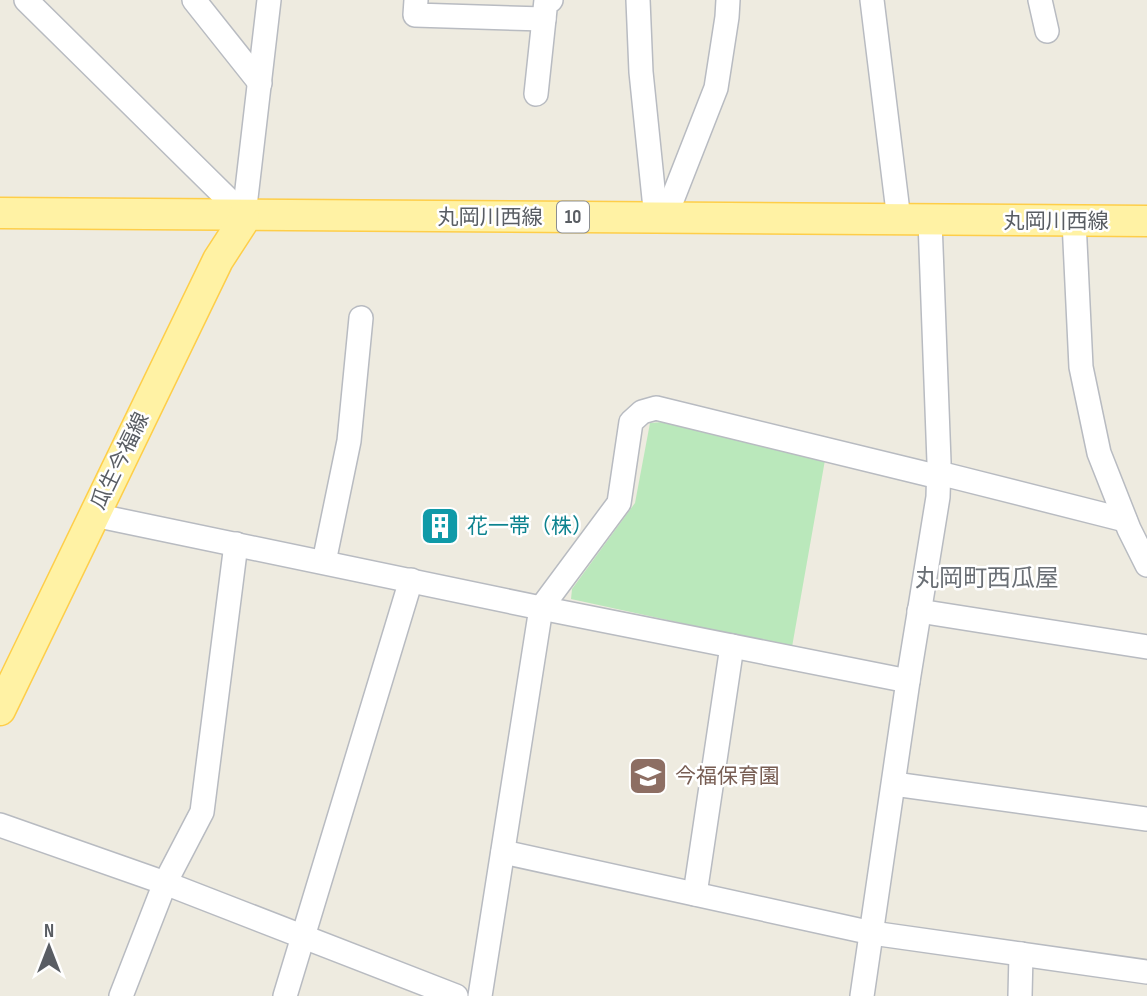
<svg xmlns="http://www.w3.org/2000/svg" width="1147" height="996" viewBox="0 0 1147 996" font-family="'Sofia Sans Condensed','Noto Sans JP',sans-serif">
<style>
.green{fill:#bae8bb}
.lines{fill:none;stroke-linecap:round;stroke-linejoin:round}
.minor-casing{stroke:#b8bbc1;stroke-width:26}
.major-casing{stroke:#fece49;stroke-width:33}
.minor{stroke:#fff;stroke-width:23}
.major{stroke:#fff2a4;stroke-width:30}
.labels{text-anchor:middle;dominant-baseline:central;stroke-width:5;stroke-linejoin:round;paint-order:stroke}
.shield{fill:#fff;stroke:#8b8e92;stroke-width:2}
.shield-label{font-size:19px;font-weight:bold;fill:#595d63}
.street-label{font-size:21px;fill:#595d63;stroke:#fff}
.culture-label{font-size:21px;fill:#0d838f;stroke:#fff;text-anchor:start}
.education-label{font-size:21px;fill:#785e54;stroke:#fff;text-anchor:start}
.quarter-label{font-size:24px;fill:#6a6f75;stroke:#fff}
</style>
<rect width="100%" height="100%" fill="#eeebe0"/>
<!-- green -->
<path class="green" d="M 663,422 L 825,460 L 792,647 L 571,599 L 572,589 L 635,503 L 650,423 Z"/>
<g class="lines">
<!-- minor casing -->
<g class="minor-casing">
<g id="minor">
<path d="M 26,0 L 244,215"/>
<path d="M 194,0 L 260,83"/>
<path d="M 416,0 L 415,15 L 544,19"/>
<path d="M 638,0 L 641,72 L 656,218"/>
<path d="M 872,0 L 899,220"/>
<path d="M 1040,0 L 1047,31"/>
<path d="M 536,94 L 546,0 L 551,0"/>
<path d="M 244,215 L 269,0"/>
<path d="M 665,218 L 716,88 L 727,17 L 728,0"/>
<path d="M 1074,221 L 1081,367 L 1099,453 L 1129,529 L 1147,565"/>
<path d="M 939,473 L 1125,520"/>
<path d="M 94,515 L 541,608 L 908,681"/>
<path d="M 324,562 L 349,441 L 361,318"/>
<path d="M 919,611 L 1147,647"/>
<path d="M 894,784 L 1147,819"/>
<path d="M 0,825 L 165,883 L 456,996"/>
<path d="M 503,852 L 872,933 L 1147,972"/>
<path d="M 695,894 L 732,646"/>
<path d="M 121,996 L 165,883 L 202,812 L 236,544"/>
<path d="M 285,996 L 411,580"/>
<path d="M 480,996 L 541,608 L 619,503 L 631,422 L 642,412 L 656,408 L 939,477"/>
<path d="M 862,996 L 908,681 L 938,497 L 939,462 L 930,221"/>
<path d="M 1020,996 L 1021,954"/>
</g>
</g>
<!-- major casing -->
<g class="major-casing">
<g id="major">
<path d="M 0,213 L 1147,221"/>
<path d="M 0,710 L 218,260 L 242,223 L 244,215"/>
</g>
</g>
<!-- minor -->
<use href="#minor" class="minor"/>
<!-- major -->
<use href="#major" class="major"/>
</g>
<!-- icons -->
<defs>
<g id="building-square" transform="scale(2.0125)"><rect x="-9" y="-9" width="18" height="18" rx="4" fill="#0f9aa8" stroke="#fff"/><path d="M-4-6H4V6H1V3H-1V6H-4ZM-2.5-4.3h1.7v1.8h-1.7ZM.8-4.3h1.7v1.8H.8ZM-2.5-1h1.7V.8h-1.7ZM.8-1h1.7V.8H.8Z" fill="#fff"/></g>
<g id="school-square" transform="scale(2.0125)"><rect x="-9" y="-9" width="18" height="18" rx="4" fill="#8d6e63" stroke="#fff"/><path d="M0-5L7-2L0 1L-7-2ZM-4 1L0 2.5L4 1V4Q0 6-4 4Z" fill="#fff"/></g>
</defs>
<g fill-rule="evenodd">
<use href="#building-square" x="440" y="526"/>
<use href="#school-square" x="648" y="776"/>
</g>
<g class="labels">
<!-- shield labels -->
<rect class="shield" x="557" y="201.5" width="32" height="31" rx="5"/>
<g class="shield-label">
<text x="573" y="217">10</text>
</g>
<!-- street labels -->
<g class="street-label">
<text x="490" y="217">丸岡川西線</text>
<text x="1056" y="221">丸岡川西線</text>
<text transform="translate(120 461) rotate(-64)">瓜生今福線</text>
</g>
<!-- culture labels -->
<g class="culture-label">
<text x="467" y="526">花一帯（株）</text>
</g>
<!-- education labels -->
<g class="education-label">
<text x="675" y="776">今福保育園</text>
</g>
<!-- quarter labels -->
<g class="quarter-label">
<text x="987" y="578">丸岡町西瓜屋</text>
</g>
</g>
<!-- north arrow -->
<g transform="translate(49 947)" stroke="#ffffff" stroke-width="5" paint-order="stroke">
<path d="M0-5L12 26L0 18L-12 26Z" fill="#595d63"/>
<text y="-10" font-size="19" font-weight="bold" text-anchor="middle" fill="#595d63">N</text>
</g>
</svg>
